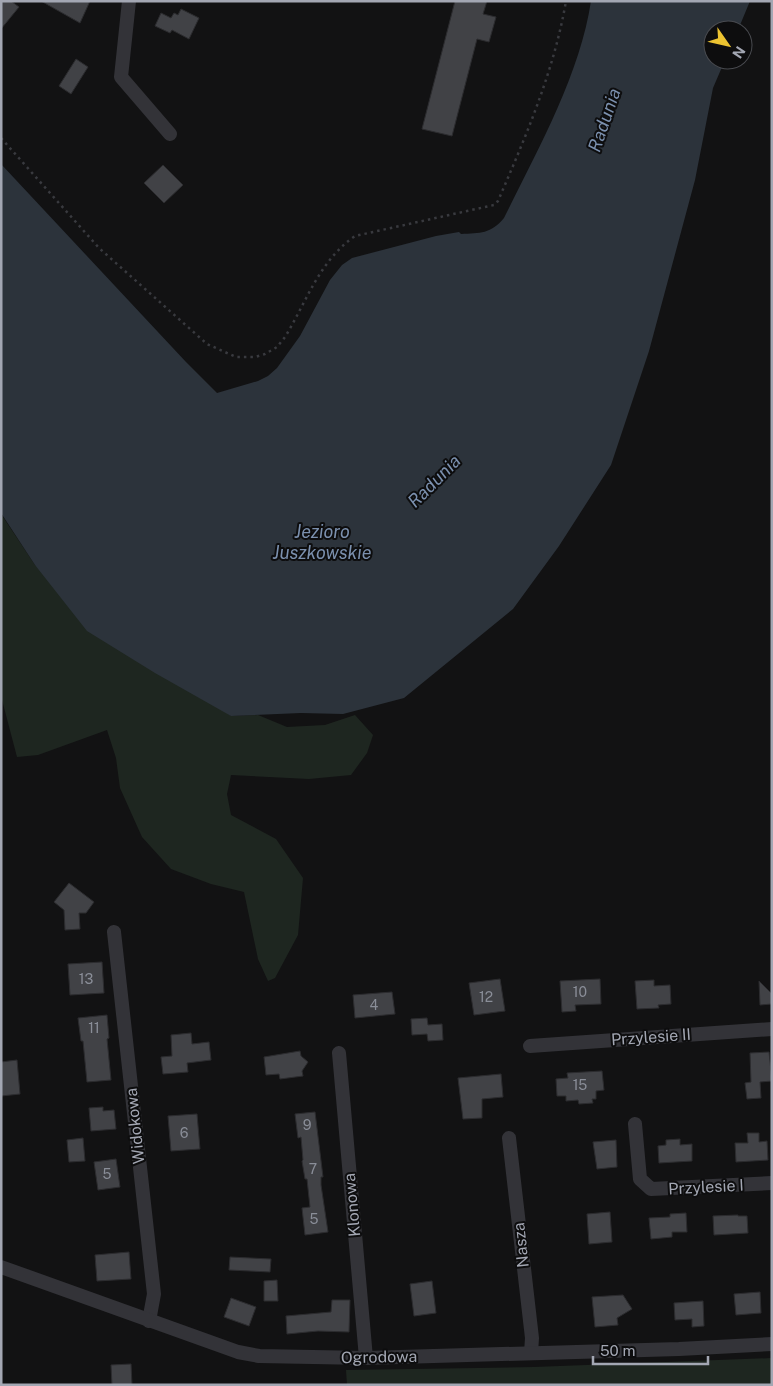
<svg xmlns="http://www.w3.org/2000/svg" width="773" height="1386" viewBox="0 0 773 1386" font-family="'Public Sans',sans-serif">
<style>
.green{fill:#1e2620}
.water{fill:#2c333b}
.building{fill:#414246;stroke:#2c2c2f}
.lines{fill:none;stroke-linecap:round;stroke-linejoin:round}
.path{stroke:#393a3f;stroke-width:2.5;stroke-dasharray:2.5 4;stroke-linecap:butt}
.street{stroke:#333338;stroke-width:14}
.labels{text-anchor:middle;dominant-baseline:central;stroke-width:4;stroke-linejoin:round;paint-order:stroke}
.number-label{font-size:14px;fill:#8a8e98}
.street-label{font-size:16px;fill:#a3a7b3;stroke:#0d0d0e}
.water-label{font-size:18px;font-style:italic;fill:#7b90ae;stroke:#0d0d0e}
</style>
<rect width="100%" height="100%" fill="#121213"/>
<!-- green -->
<g class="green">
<path d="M 1,514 L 35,565 L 231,716 L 258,715 L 287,727 L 325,725 L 355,715 L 373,735 L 367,753 L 351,775 L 309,779 L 231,775 L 227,794 L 231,815 L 276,839 L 303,878 L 298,935 L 275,978 L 268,981 L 258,959 L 244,892 L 211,884 L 171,869 L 142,837 L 120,788 L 116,758 L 107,730 L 38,755 L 17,757 L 1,696 Z"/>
<path d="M 772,1358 L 772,1385 L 347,1385 L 346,1370 L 534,1367 Z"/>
</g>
<!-- water -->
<path class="water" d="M 591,1 L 750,1 L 738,30 L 713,30 L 713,60 L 725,60 L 713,88 L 695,180 L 649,351 L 611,465 L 559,546 L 513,609 L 404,698 L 343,714 L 301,713 L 231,716 L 155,673 L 87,631 L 35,565 L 1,513 L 1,164 L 186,362 L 217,393 L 258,381 L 268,376 L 277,368 L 300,336 L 330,280 L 342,265 L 352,258 L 436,236 L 459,232 L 461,234 C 480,233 491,234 504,218 C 537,151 580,75 591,1 Z"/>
<!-- building -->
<g class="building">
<path d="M 1,1 L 11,1 L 19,7 L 1,29 Z"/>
<path d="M 41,1 L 90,1 L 80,23 Z"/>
<path d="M 455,1 L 487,1 L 483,14 L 496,17 L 489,42 L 477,39 L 452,136 L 422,129 Z"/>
<path d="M 181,9 L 199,18 L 189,39 L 172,30 L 170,33 L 155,26 L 161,13 L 171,18 L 174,13 L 178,15 Z"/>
<path d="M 76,59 L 88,67 L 71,94 L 59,86 Z"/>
<path d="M 163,165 L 183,185 L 164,203 L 144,183 Z"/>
<path d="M 69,883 L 94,902 L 86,913 L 79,913 L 80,929 L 65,930 L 64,910 L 54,902 Z"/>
<path d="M 102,962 L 104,993 L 70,995 L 68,964 Z"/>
<path d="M 500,979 L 505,1011 L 474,1015 L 469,983 Z"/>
<path d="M 600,979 L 601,1004 L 575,1005 L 576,1011 L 562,1012 L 560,981 Z"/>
<path d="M 654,980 L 654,986 L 670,985 L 671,1004 L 658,1005 L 659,1008 L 637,1009 L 635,981 Z"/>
<path d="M 759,981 L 772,994 L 772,1004 L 760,1005 Z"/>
<path d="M 392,992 L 395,1014 L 355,1018 L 353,995 Z"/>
<path d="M 107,1015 L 109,1038 L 107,1039 L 111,1080 L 87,1082 L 83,1041 L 81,1041 L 78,1018 Z"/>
<path d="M 427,1018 L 428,1025 L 442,1024 L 443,1040 L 428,1041 L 427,1034 L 412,1035 L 411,1019 Z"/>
<path d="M 191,1033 L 192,1044 L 209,1042 L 211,1060 L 187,1063 L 188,1072 L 163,1074 L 161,1057 L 172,1056 L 171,1035 Z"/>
<path d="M 300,1051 L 301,1056 L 308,1062 L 302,1071 L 303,1076 L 280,1079 L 279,1074 L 266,1075 L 264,1057 Z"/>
<path d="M 769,1052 L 772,1081 L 760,1082 L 761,1098 L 747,1099 L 745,1083 L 751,1082 L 750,1053 Z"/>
<path d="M 17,1060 L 20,1094 L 1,1096 L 1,1062 Z"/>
<path d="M 602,1071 L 604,1090 L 596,1091 L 596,1099 L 592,1099 L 593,1103 L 579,1104 L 578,1100 L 566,1101 L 566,1096 L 557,1096 L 556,1079 L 568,1078 L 567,1073 Z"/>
<path d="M 501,1074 L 503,1097 L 482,1099 L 482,1118 L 463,1119 L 458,1078 Z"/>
<path d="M 103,1107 L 103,1111 L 114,1110 L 116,1129 L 91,1131 L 89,1108 Z"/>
<path d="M 315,1112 L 323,1177 L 321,1177 L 321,1185 L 328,1232 L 305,1235 L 302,1208 L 310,1207 L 307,1179 L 305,1179 L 302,1161 L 303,1160 L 301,1137 L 298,1138 L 295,1114 Z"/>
<path d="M 197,1114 L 200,1149 L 171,1151 L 168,1116 Z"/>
<path d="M 747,1133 L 759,1133 L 759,1142 L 767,1141 L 768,1160 L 736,1162 L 735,1143 L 748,1143 Z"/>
<path d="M 83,1138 L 85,1161 L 69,1162 L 67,1140 Z"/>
<path d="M 680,1139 L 680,1145 L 692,1144 L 692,1161 L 659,1163 L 658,1146 L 666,1145 L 666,1140 Z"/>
<path d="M 616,1140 L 617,1167 L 597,1169 L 593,1142 Z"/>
<path d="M 116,1159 L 120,1187 L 98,1190 L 94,1162 Z"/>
<path d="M 610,1212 L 612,1242 L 589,1244 L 587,1214 Z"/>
<path d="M 686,1213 L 687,1232 L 672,1232 L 672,1237 L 651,1239 L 649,1218 L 670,1217 L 670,1214 Z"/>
<path d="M 738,1215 L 738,1216 L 747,1216 L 748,1233 L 714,1235 L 713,1216 Z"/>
<path d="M 129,1252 L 131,1279 L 97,1281 L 95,1255 Z"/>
<path d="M 230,1257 L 271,1259 L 270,1272 L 229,1270 Z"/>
<path d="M 277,1280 L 278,1301 L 264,1301 L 264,1281 Z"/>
<path d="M 432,1281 L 436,1313 L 414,1316 L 410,1284 Z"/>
<path d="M 760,1292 L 761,1313 L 736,1315 L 734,1294 Z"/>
<path d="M 623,1295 L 632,1309 L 617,1318 L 618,1325 L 595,1327 L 592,1297 Z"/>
<path d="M 231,1298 L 256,1307 L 249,1326 L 224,1317 Z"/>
<path d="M 332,1300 L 350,1300 L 349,1332 L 318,1331 L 287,1334 L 286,1316 L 331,1312 Z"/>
<path d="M 703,1301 L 704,1326 L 692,1327 L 692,1319 L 675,1320 L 674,1303 Z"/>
<path d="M 131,1364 L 132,1385 L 112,1385 L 111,1365 Z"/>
</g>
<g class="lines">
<!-- path -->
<path class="path" d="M 1,138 L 99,248 L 207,344 L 236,357 L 255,357 L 265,354 L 277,347 L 285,337 C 307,301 319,261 355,236 L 494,205 L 498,201 C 526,136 554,71 566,1"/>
<!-- street -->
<g class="street">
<path d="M 129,1 L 121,77 L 170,134"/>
<path d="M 114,932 L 154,1294 L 149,1321"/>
<path d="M 530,1046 L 772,1029"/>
<path d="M 339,1053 L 366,1358"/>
<path d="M 635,1124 L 640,1179 L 651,1189 L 772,1183"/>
<path d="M 509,1138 L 532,1338 L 531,1353"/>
<path d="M 1,1267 L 238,1352 L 259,1356 L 366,1358 L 679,1349 L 772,1344"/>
</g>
</g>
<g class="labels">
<!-- number labels -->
<g class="number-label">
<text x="86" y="979">13</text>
<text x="580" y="992">10</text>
<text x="486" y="997">12</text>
<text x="374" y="1005">4</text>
<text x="94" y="1028">11</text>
<text x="580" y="1085">15</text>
<text x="307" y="1125">9</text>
<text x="184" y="1133">6</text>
<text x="313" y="1169">7</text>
<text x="107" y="1174">5</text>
<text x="314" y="1219">5</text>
</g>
<!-- street labels -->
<g class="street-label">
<text transform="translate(651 1037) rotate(-4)">Przylesie II</text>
<text transform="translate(135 1126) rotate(-96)">Widokowa</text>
<text transform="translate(706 1187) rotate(-3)">Przylesie I</text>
<text transform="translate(352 1205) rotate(-95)">Klonowa</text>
<text transform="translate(521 1245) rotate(-96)">Nasza</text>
<text transform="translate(379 1357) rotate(-1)">Ogrodowa</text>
</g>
<!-- water labels -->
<g class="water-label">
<text transform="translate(604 120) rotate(-71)">Radunia</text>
<text transform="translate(434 481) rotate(-45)">Radunia</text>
<text x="322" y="531">Jezioro<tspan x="322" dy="21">Juszkowskie</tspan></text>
</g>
</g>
<!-- border -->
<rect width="773" height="1386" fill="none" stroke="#a3a7b3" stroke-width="5"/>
<!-- north arrow -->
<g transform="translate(728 45) rotate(124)"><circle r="24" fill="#0d0d0e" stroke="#494b50"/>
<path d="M0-4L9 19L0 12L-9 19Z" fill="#ecc331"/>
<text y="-8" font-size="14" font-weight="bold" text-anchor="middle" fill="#a3a7b3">N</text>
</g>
<!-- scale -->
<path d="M593 1356v8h115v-8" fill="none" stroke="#a3a7b3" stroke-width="2.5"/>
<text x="600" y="1356" font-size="15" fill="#a3a7b3" stroke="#0d0d0e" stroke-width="4" paint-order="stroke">50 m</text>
</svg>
